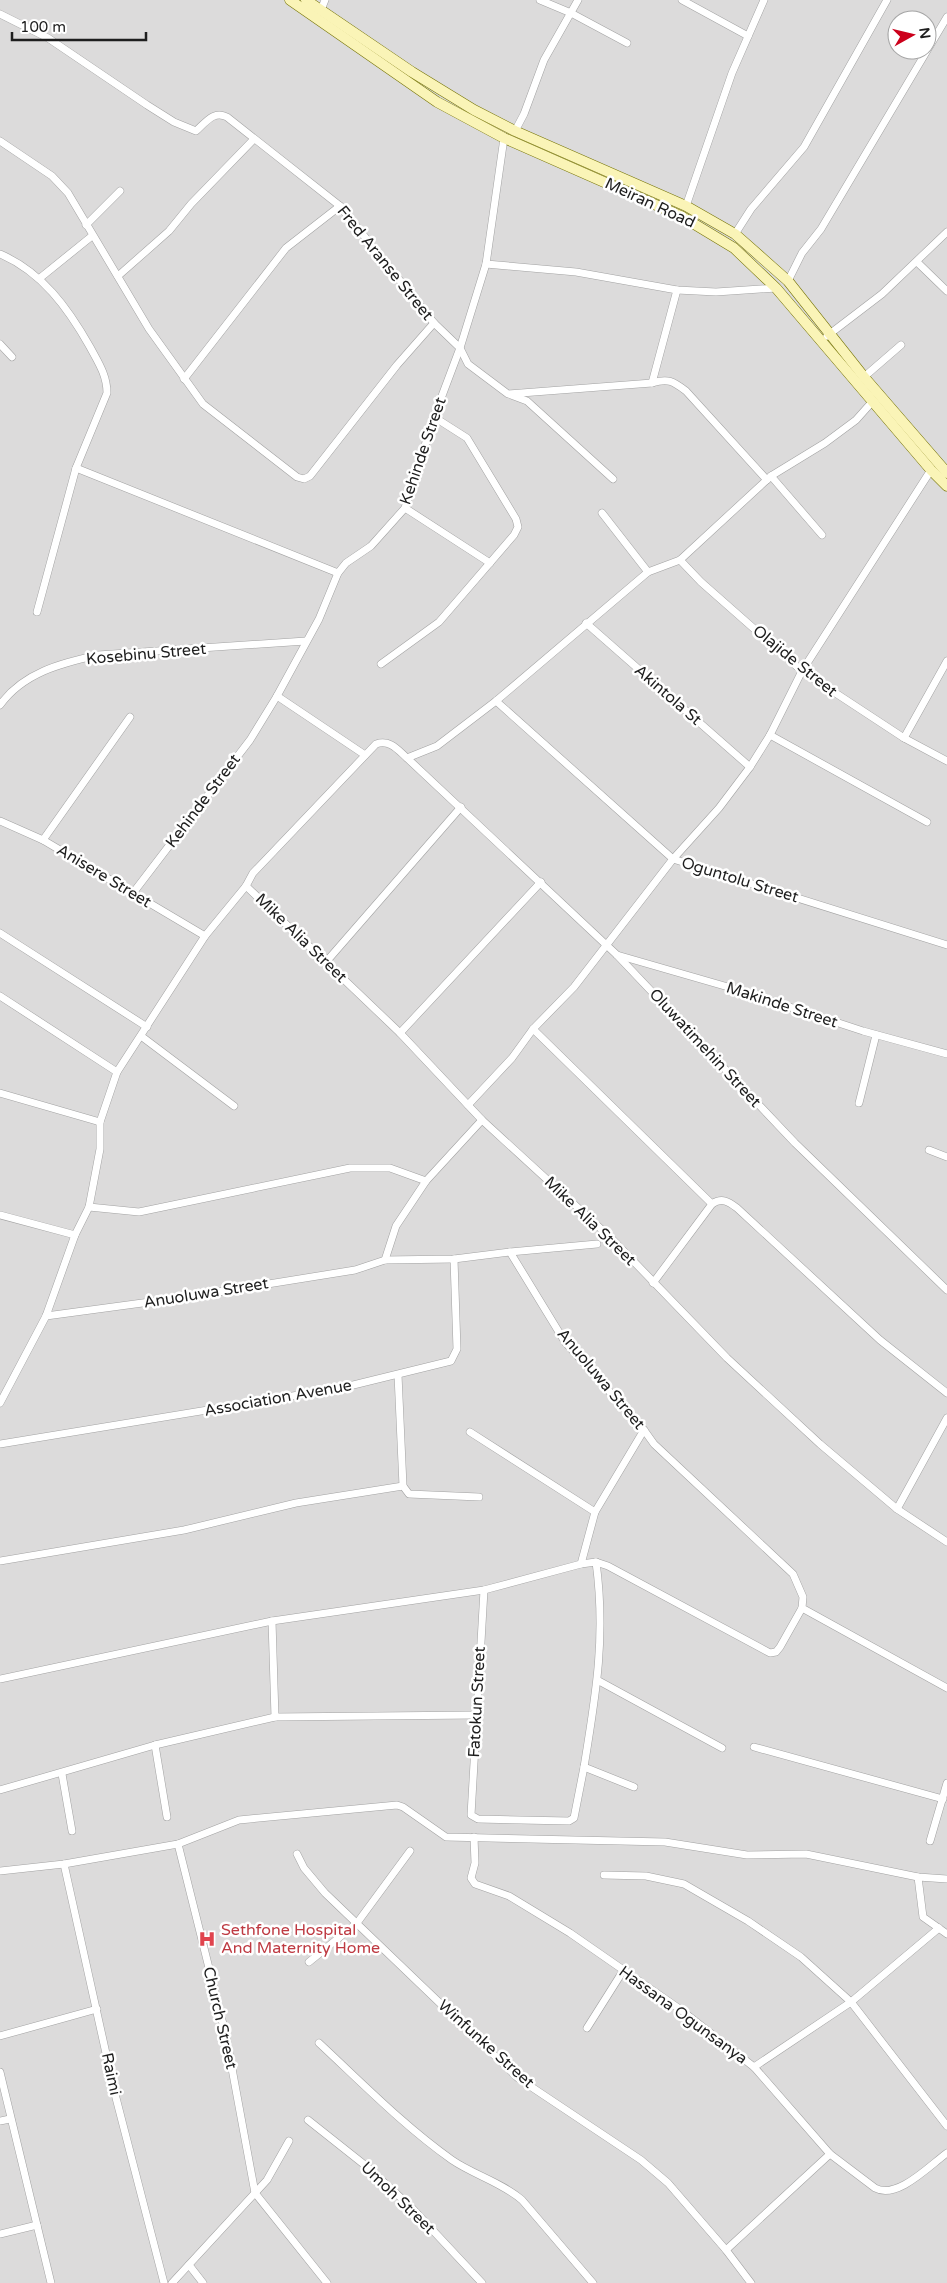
<svg xmlns="http://www.w3.org/2000/svg" width="947" height="2283" viewBox="0 0 947 2283" font-family="'Varela Round',sans-serif">
<style>
.residential{fill:#dcdbdb;fill-rule:evenodd}
.lines{fill:none;stroke-linecap:round;stroke-linejoin:round}
.minor-casing{stroke:#a2a2a2;stroke-width:8}
.secondary-casing{stroke:#757304;stroke-width:11}
.minor{stroke:#fff;stroke-width:7}
.secondary{stroke:#faf4b7;stroke-width:10}
.labels{text-anchor:middle;dominant-baseline:central;stroke-width:5;stroke-linejoin:round;paint-order:stroke}
.street-label{font-size:16px;fill:#1e1e1e;stroke:#fff}
.health-label{font-size:16px;fill:#be3a42;stroke:#fff;text-anchor:start}
</style>
<rect width="100%" height="100%" fill="#efeae4"/>
<!-- residential -->
<path class="residential" d="M 0,0 L 947,0 L 947,2283 L 0,2283 ZM 897,20 L 927,20 L 927,50 L 897,50 Z"/>
<g class="lines">
<!-- minor casing -->
<g class="minor-casing">
<g id="minor">
<path d="M 540,0 L 571,13 L 627,43"/>
<path d="M 682,0 L 748,36"/>
<path d="M 321,10 L 325,0"/>
<path d="M 0,14 L 48,38 L 147,105 L 174,122 L 196,131 C 206,122 214,110 227,117 L 340,206 L 434,323 L 460,348 L 468,364 L 508,394 L 652,383 C 668,378 673,381 686,391 L 767,480"/>
<path d="M 515,131 L 524,114 L 544,60 L 578,0"/>
<path d="M 0,141 L 52,176 L 68,193 L 149,329 L 203,404 L 297,477 L 304,479 L 310,476 L 397,365 L 434,323"/>
<path d="M 686,206 L 732,73 L 764,0"/>
<path d="M 86,225 L 120,191"/>
<path d="M 735,234 L 751,209 L 804,147 L 887,0"/>
<path d="M 0,254 C 42,272 68,308 90,347 C 98,362 107,375 107,393 L 76,468 L 37,612"/>
<path d="M 917,262 L 947,291"/>
<path d="M 486,264 L 576,272 L 677,290 L 716,292 L 776,288"/>
<path d="M 118,276 L 169,231 L 191,204 L 254,139"/>
<path d="M 40,278 L 92,236"/>
<path d="M 788,281 L 802,253 L 821,229 L 947,17"/>
<path d="M 827,336 L 882,294 L 947,232"/>
<path d="M 0,344 L 12,357"/>
<path d="M 864,377 L 901,345"/>
<path d="M 184,379 L 286,248 L 340,206"/>
<path d="M 652,383 L 677,290"/>
<path d="M 511,395 L 527,401 L 613,479"/>
<path d="M 76,468 L 338,573"/>
<path d="M 771,476 L 822,535"/>
<path d="M 405,508 L 490,563"/>
<path d="M 602,513 L 648,572"/>
<path d="M 680,560 L 701,582 L 802,671 L 904,738 L 947,761"/>
<path d="M 586,623 L 750,767"/>
<path d="M 381,664 L 439,622 L 514,535 L 518,527 L 516,519 L 467,438 L 434,417"/>
<path d="M 277,696 L 365,755"/>
<path d="M 496,701 L 673,859 L 947,945"/>
<path d="M 0,705 C 23,673 61,663 98,655 L 306,641"/>
<path d="M 770,735 L 927,822"/>
<path d="M 904,738 L 947,661"/>
<path d="M 407,758 L 617,955 L 795,1143 L 947,1290"/>
<path d="M 0,821 L 43,840 L 205,936"/>
<path d="M 43,840 L 130,717"/>
<path d="M 246,886 L 400,1033 L 482,1120 L 612,1239 L 727,1358 L 820,1444 L 897,1509 L 947,1542"/>
<path d="M 133,893 L 250,740 L 277,696 L 319,619 L 338,573 L 346,563 L 371,546 L 405,508 L 434,417 L 460,348 L 486,264 L 504,138"/>
<path d="M 0,933 L 147,1027"/>
<path d="M 617,955 L 735,989 L 863,1031 L 947,1054"/>
<path d="M 326,962 L 461,807"/>
<path d="M 0,996 L 117,1072"/>
<path d="M 533,1029 L 712,1204 C 722,1197 729,1202 737,1208 L 880,1340 L 947,1393"/>
<path d="M 400,1033 L 541,882"/>
<path d="M 141,1036 L 234,1106"/>
<path d="M 0,1093 L 100,1122"/>
<path d="M 859,1103 L 876,1035"/>
<path d="M 468,1105 L 512,1058 L 533,1029 L 574,987 L 673,859 L 719,808 L 750,767 L 770,735 L 802,671 L 931,470"/>
<path d="M 929,1150 L 947,1157"/>
<path d="M 89,1207 L 139,1212 L 350,1168 L 390,1168 L 426,1181 L 482,1120"/>
<path d="M 0,1215 L 75,1235"/>
<path d="M 510,1252 L 597,1244"/>
<path d="M 385,1260 L 396,1226 L 426,1181"/>
<path d="M 653,1283 L 712,1204"/>
<path d="M 46,1316 L 187,1297 L 355,1270 L 385,1260 L 454,1259 L 510,1252 L 565,1342 L 644,1430 L 654,1444 L 793,1574 L 803,1597 L 802,1608 L 947,1688"/>
<path d="M 398,1375 L 403,1486 L 409,1494 L 479,1497"/>
<path d="M 0,1403 L 46,1316 L 75,1235 L 89,1207 L 100,1149 L 100,1122 L 117,1072 L 205,936 L 246,886 L 253,873 L 376,744 C 390,739 398,750 407,758 L 437,746 L 496,701 L 648,572 L 680,560 L 771,476 L 825,443 L 856,420 L 872,402"/>
<path d="M 470,1432 L 595,1512"/>
<path d="M 0,1444 L 341,1388 L 451,1361 L 457,1349 L 454,1259"/>
<path d="M 897,1509 L 947,1418"/>
<path d="M 0,1561 L 184,1530 L 296,1503 L 403,1486"/>
<path d="M 596,1562 C 606,1636 596,1694 584,1767 L 634,1787"/>
<path d="M 581,1564 L 595,1512 L 644,1430"/>
<path d="M 484,1590 L 471,1815 L 478,1819 L 569,1821 L 574,1818 L 584,1767"/>
<path d="M 272,1621 L 275,1717"/>
<path d="M 0,1679 L 272,1621 L 484,1590 L 581,1564 L 596,1562 L 608,1566 L 770,1653 L 776,1652 L 780,1647 L 802,1608"/>
<path d="M 599,1681 L 722,1748"/>
<path d="M 155,1745 L 167,1817"/>
<path d="M 754,1747 L 943,1799"/>
<path d="M 62,1774 L 72,1831"/>
<path d="M 0,1790 L 155,1745 L 275,1717 L 476,1715"/>
<path d="M 474,1837 L 475,1863 L 471,1878 L 475,1884 L 509,1896 L 570,1933 L 681,2010 L 754,2067 L 830,2154 L 875,2188 C 897,2200 929,2166 947,2153"/>
<path d="M 930,1841 L 947,1783"/>
<path d="M 178,1844 L 226,2036 L 255,2193 L 327,2283"/>
<path d="M 297,1854 L 304,1868 L 325,1893 L 518,2078 L 641,2160 L 668,2183 L 726,2250 L 751,2283"/>
<path d="M 64,1864 L 115,2094 L 164,2283"/>
<path d="M 0,1871 L 64,1864 L 178,1844 L 239,1820 L 397,1805 L 403,1807 L 446,1837 L 665,1842 L 747,1855 L 806,1854 L 918,1877 L 947,1879"/>
<path d="M 604,1875 L 646,1876 L 684,1884 L 748,1921 L 801,1957 L 851,2002 L 947,2126"/>
<path d="M 918,1877 L 923,1917 L 947,1934"/>
<path d="M 309,1962 L 357,1923 L 410,1851"/>
<path d="M 587,2028 L 623,1971"/>
<path d="M 0,2036 L 97,2009"/>
<path d="M 319,2043 C 362,2083 404,2126 452,2160 C 474,2175 501,2182 522,2200 L 593,2283"/>
<path d="M 754,2067 L 851,2002 L 939,1928"/>
<path d="M 0,2072 L 51,2283"/>
<path d="M 308,2120 L 366,2166 L 411,2207 L 482,2283"/>
<path d="M 0,2121 L 10,2119"/>
<path d="M 0,2234 L 37,2225"/>
<path d="M 726,2250 L 830,2154"/>
<path d="M 189,2265 L 203,2283"/>
<path d="M 172,2283 L 267,2180 L 289,2141"/>
</g>
</g>
<!-- secondary casing -->
<g class="secondary-casing">
<g id="secondary">
<path d="M 290,0 L 437,102 L 504,138 L 681,216 L 734,248 L 776,288 L 931,470 L 947,486"/>
<path d="M 306,0 L 412,72 L 474,110 L 515,131 L 686,206 L 735,234 L 788,281 L 864,377 L 947,473"/>
</g>
</g>
<!-- minor -->
<use href="#minor" class="minor"/>
<!-- secondary -->
<use href="#secondary" class="secondary"/>
</g>
<!-- icons -->
<defs>
<g id="hospital-bare" transform="scale(1.35)"><path d="M-5-5h3v3.5h4V-5h3V5h-3V1.5h-4V5h-3Z" fill="#e0444e" stroke="#fff" stroke-width="2.5" paint-order="stroke"/></g>
</defs>
<g fill-rule="evenodd">
<use href="#hospital-bare" x="207" y="1939"/>
</g>
<g class="labels">
<!-- street labels -->
<g class="street-label">
<text transform="translate(650 203) rotate(25)">Meiran Road</text>
<text transform="translate(385 263) rotate(51)">Fred Aranse Street</text>
<text transform="translate(423 451) rotate(-71)">Kehinde Street</text>
<text transform="translate(146 654) rotate(-5)">Kosebinu Street</text>
<text transform="translate(795 661) rotate(39)">Olajide Street</text>
<text transform="translate(668 695) rotate(41)">Akintola St</text>
<text transform="translate(203 801) rotate(-53)">Kehinde Street</text>
<text transform="translate(104 876) rotate(31)">Anisere Street</text>
<text transform="translate(740 880) rotate(17)">Oguntolu Street</text>
<text transform="translate(301 938) rotate(44)">Mike Alia Street</text>
<text transform="translate(782 1005) rotate(18)">Makinde Street</text>
<text transform="translate(705 1048) rotate(47)">Oluwatimehin Street</text>
<text transform="translate(590 1221) rotate(44)">Mike Alia Street</text>
<text transform="translate(206 1293) rotate(-9)">Anuoluwa Street</text>
<text transform="translate(601 1379) rotate(50)">Anuoluwa Street</text>
<text transform="translate(278 1398) rotate(-10)">Association Avenue</text>
<text transform="translate(477 1702) rotate(-87)">Fatokun Street</text>
<text transform="translate(683 2015) rotate(36)">Hassana Ogunsanya</text>
<text transform="translate(220 2018) rotate(77)">Church Street</text>
<text transform="translate(486 2044) rotate(42)">Winfunke Street</text>
<text transform="translate(111 2074) rotate(78)">Raimi</text>
<text transform="translate(398 2198) rotate(44)">Umoh Street</text>
</g>
<!-- health labels -->
<g class="health-label">
<text x="221" y="1930">Sethfone Hospital<tspan x="221" dy="18">And Maternity Home</tspan></text>
</g>
</g>
<!-- north arrow -->
<g transform="translate(912 35) rotate(82)"><circle r="24" fill="#ffffff" stroke="#a5a5a5"/>
<path d="M0-4L9 19L0 12L-9 19Z" fill="#cc001b"/>
<text y="-8" font-size="14" font-weight="bold" text-anchor="middle" fill="#1e1e1e">N</text>
</g>
<!-- scale -->
<path d="M12 32v8h134v-8" fill="none" stroke="#1e1e1e" stroke-width="2.5"/>
<text x="20" y="32" font-size="15" fill="#1e1e1e" stroke="#ffffff" stroke-width="4" paint-order="stroke">100 m</text>
</svg>
